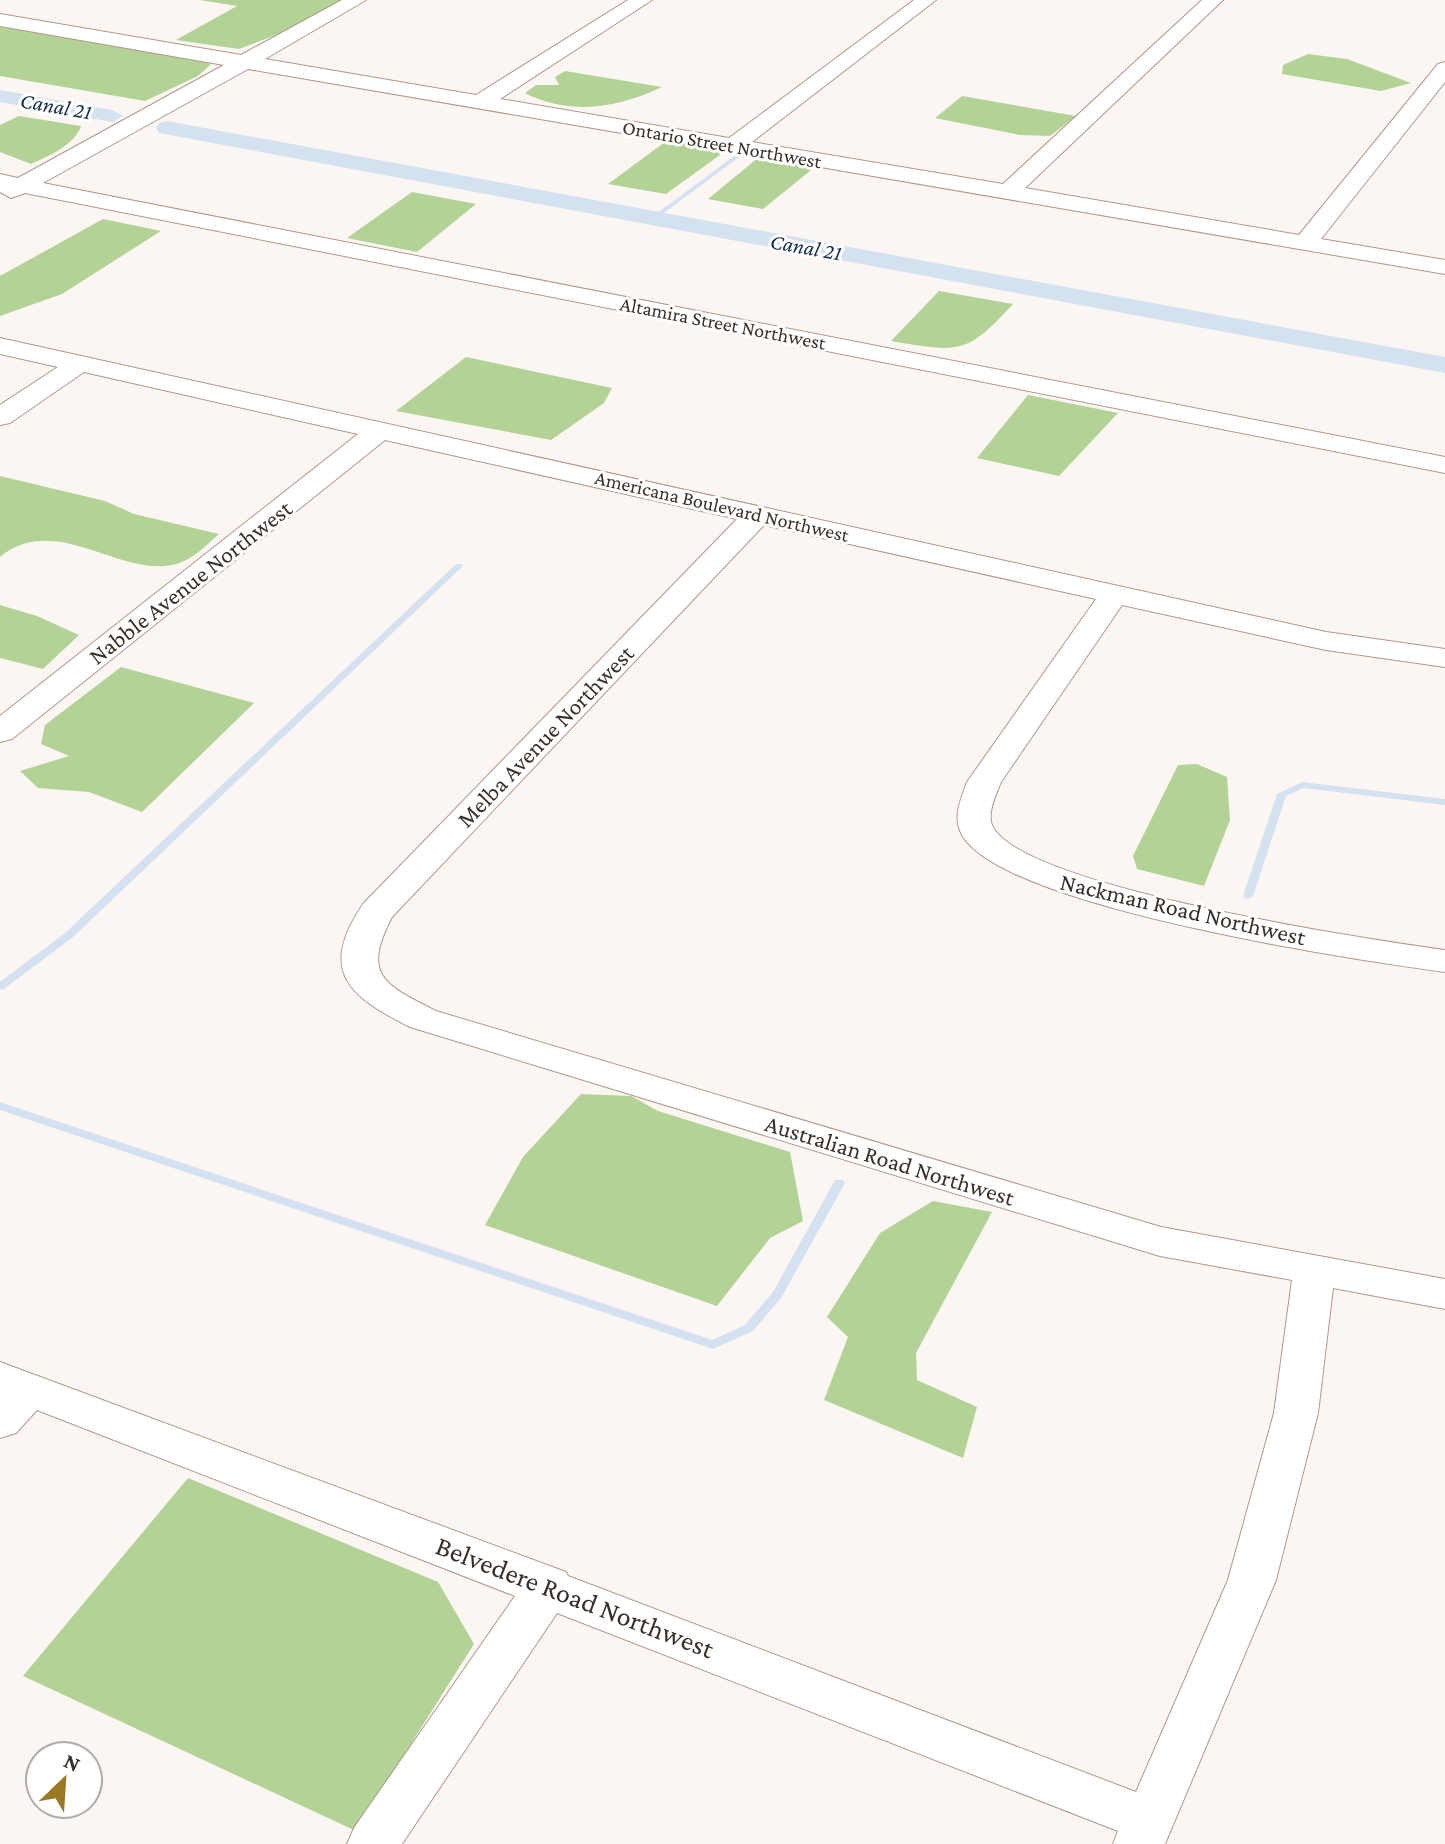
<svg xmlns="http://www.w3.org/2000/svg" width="1445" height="1844" viewBox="0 0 1445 1844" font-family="'Crimson Pro',serif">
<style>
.green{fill:#b2d296}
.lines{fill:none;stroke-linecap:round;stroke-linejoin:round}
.stream{fill:#d4e1f0;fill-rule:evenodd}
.canal{fill:#d4e1f0;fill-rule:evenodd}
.minor-casing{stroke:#b1988b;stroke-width:2}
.minor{fill:#fff;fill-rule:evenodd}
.labels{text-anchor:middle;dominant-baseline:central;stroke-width:6;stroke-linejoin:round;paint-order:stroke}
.far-street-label{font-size:20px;fill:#3a302a;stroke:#fff}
.far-water-label{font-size:22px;font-style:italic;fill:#122e4b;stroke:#fff}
.street-label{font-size:24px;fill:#3a302a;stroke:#fff}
.near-street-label{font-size:28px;fill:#3a302a;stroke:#fff}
</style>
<rect width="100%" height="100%" fill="#fcf6f3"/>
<!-- green -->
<g class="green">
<path d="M 200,0 L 344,0 L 284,32 L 239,49 L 176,40 L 237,6 Z"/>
<path d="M 0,25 L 192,58 L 211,64 L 198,76 L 145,101 L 0,76 Z"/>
<path d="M 1308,54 L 1347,59 L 1411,83 L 1381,91 L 1282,74 L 1283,65 Z"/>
<path d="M 565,71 L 662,87 C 618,108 570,116 525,93 L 536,85 L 559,85 L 555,77 Z"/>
<path d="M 962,96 L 1076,116 L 1050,136 L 1020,135 L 935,118 Z"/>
<path d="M 19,116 L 81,126 C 74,146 48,156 31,164 L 0,152 L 0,125 Z"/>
<path d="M 665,142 L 724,152 L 666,194 L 608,184 Z"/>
<path d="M 759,157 L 815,167 L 763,209 L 708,199 Z"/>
<path d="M 412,192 L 476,204 L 417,252 L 347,238 Z"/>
<path d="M 103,219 L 161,231 L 62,294 L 0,316 L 0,276 Z"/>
<path d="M 939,291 L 1013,304 C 966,356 958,352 891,341 Z"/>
<path d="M 466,357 L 612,388 L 604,403 L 551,440 L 396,411 Z"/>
<path d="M 1028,395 L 1118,413 L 1059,476 L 977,458 Z"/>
<path d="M 0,476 L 105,501 L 134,514 L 219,534 C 210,542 200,552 190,558 C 132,592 61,507 0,557 Z"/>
<path d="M 0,605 L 37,616 L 79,635 L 43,669 L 0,658 Z"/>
<path d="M 121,667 L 254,703 L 142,812 L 89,792 L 38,788 L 20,771 L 69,756 L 41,744 L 45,725 Z"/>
<path d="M 1197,764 L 1227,777 L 1230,820 L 1204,886 L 1137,869 L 1133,856 L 1178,765 Z"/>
<path d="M 581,1094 L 631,1096 L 658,1111 L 790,1152 L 803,1221 L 770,1238 L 717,1306 L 485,1225 L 523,1157 Z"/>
<path d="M 933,1201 L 992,1212 L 916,1353 L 917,1380 L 977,1407 L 963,1458 L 824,1400 L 848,1337 L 827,1317 L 880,1233 Z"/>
<path d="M 188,1478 L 438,1582 L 474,1644 L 356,1831 L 23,1676 Z"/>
</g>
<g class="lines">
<!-- stream -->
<g class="stream">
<path d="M 738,153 L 743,154 L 656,219 L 652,219 L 652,217 Z"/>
<path d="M 456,564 L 462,564 L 463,566 L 73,937 L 4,989 L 0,990 L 0,982 L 65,933 Z"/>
<path d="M 1302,782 L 1445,799 L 1445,805 L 1303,788 L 1286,796 L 1253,896 L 1248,899 L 1245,898 L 1243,896 L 1277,794 Z"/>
<path d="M 0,1102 L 712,1340 L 745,1325 L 773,1292 L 835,1180 L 843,1180 L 845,1183 L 781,1298 L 753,1331 L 713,1349 L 0,1110 Z"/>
</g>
<!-- canal -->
<g class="canal">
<path d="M 0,90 L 112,110 L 123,116 L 112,122 L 0,102 Z"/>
<path d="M 167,121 L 1445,357 L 1445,373 L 159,133 L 156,128 L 159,123 Z"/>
</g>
<!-- minor casing -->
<g class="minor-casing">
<g id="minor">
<path d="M 342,0 L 366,0 L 265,59 L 476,95 L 628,0 L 652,0 L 500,99 L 729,138 L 914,0 L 936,0 L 752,142 L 1003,184 L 1202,0 L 1223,0 L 1025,188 L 1299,235 L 1438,64 L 1445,62 L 1445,82 L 1321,239 L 1445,260 L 1445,274 L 248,69 L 43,183 L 1445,457 L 1445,473 L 25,193 L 11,198 L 0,192 L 0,174 L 18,178 L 224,65 L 0,26 L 0,14 L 241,55 Z"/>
<path d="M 0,338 L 1326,632 L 1445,649 L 1445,667 L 1326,650 L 1122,605 L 1001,782 C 996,795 985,816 994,829 C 1034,889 1366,939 1445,950 L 1445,972 C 1357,960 1004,908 962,835 C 952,817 961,799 967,782 L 1096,599 L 764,525 L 392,917 C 361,976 385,985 436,1011 L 1161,1227 L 1445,1279 L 1445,1309 L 1333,1288 L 1318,1413 L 1276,1580 L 1165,1844 L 1113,1844 L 1118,1831 L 557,1613 L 402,1844 L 347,1844 L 354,1828 L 515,1596 L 37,1410 L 16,1433 L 0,1438 L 0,1362 L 566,1572 L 568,1576 L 1136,1792 L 1228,1580 L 1274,1413 L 1292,1280 L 1160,1256 L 410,1027 C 348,996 318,971 363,904 L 737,519 L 385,440 L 12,739 L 0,742 L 0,716 L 358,434 L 84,372 L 10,423 L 0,425 L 0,405 L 58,367 L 0,354 Z"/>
</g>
</g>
<!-- minor -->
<use href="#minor" class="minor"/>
</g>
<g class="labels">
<!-- far-street labels -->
<g class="far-street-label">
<text transform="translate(722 144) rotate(10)">Ontario Street Northwest</text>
<text transform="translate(723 323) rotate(11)">Altamira Street Northwest</text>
<text transform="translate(722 506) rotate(13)">Americana Boulevard Northwest</text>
</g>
<!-- far-water labels -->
<g class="far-water-label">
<text transform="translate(56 106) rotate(10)">Canal 21</text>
<text transform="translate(806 247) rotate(10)">Canal 21</text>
</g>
<!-- street labels -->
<g class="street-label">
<text transform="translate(190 582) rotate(-38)">Nabble Avenue Northwest</text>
<text transform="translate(545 736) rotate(-46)">Melba Avenue Northwest</text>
<text transform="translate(1183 909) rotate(13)">Nackman Road Northwest</text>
<text transform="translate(890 1160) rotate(17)">Australian Road Northwest</text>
</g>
<!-- near-street labels -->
<g class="near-street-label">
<text transform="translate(575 1597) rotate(21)">Belvedere Road Northwest</text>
</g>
</g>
<!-- north arrow -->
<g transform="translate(64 1780) rotate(25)"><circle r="38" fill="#ffffff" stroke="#b0acaa" stroke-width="2"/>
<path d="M0-6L14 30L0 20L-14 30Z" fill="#997a23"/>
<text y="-12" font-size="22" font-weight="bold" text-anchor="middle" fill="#3a302a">N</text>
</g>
</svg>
